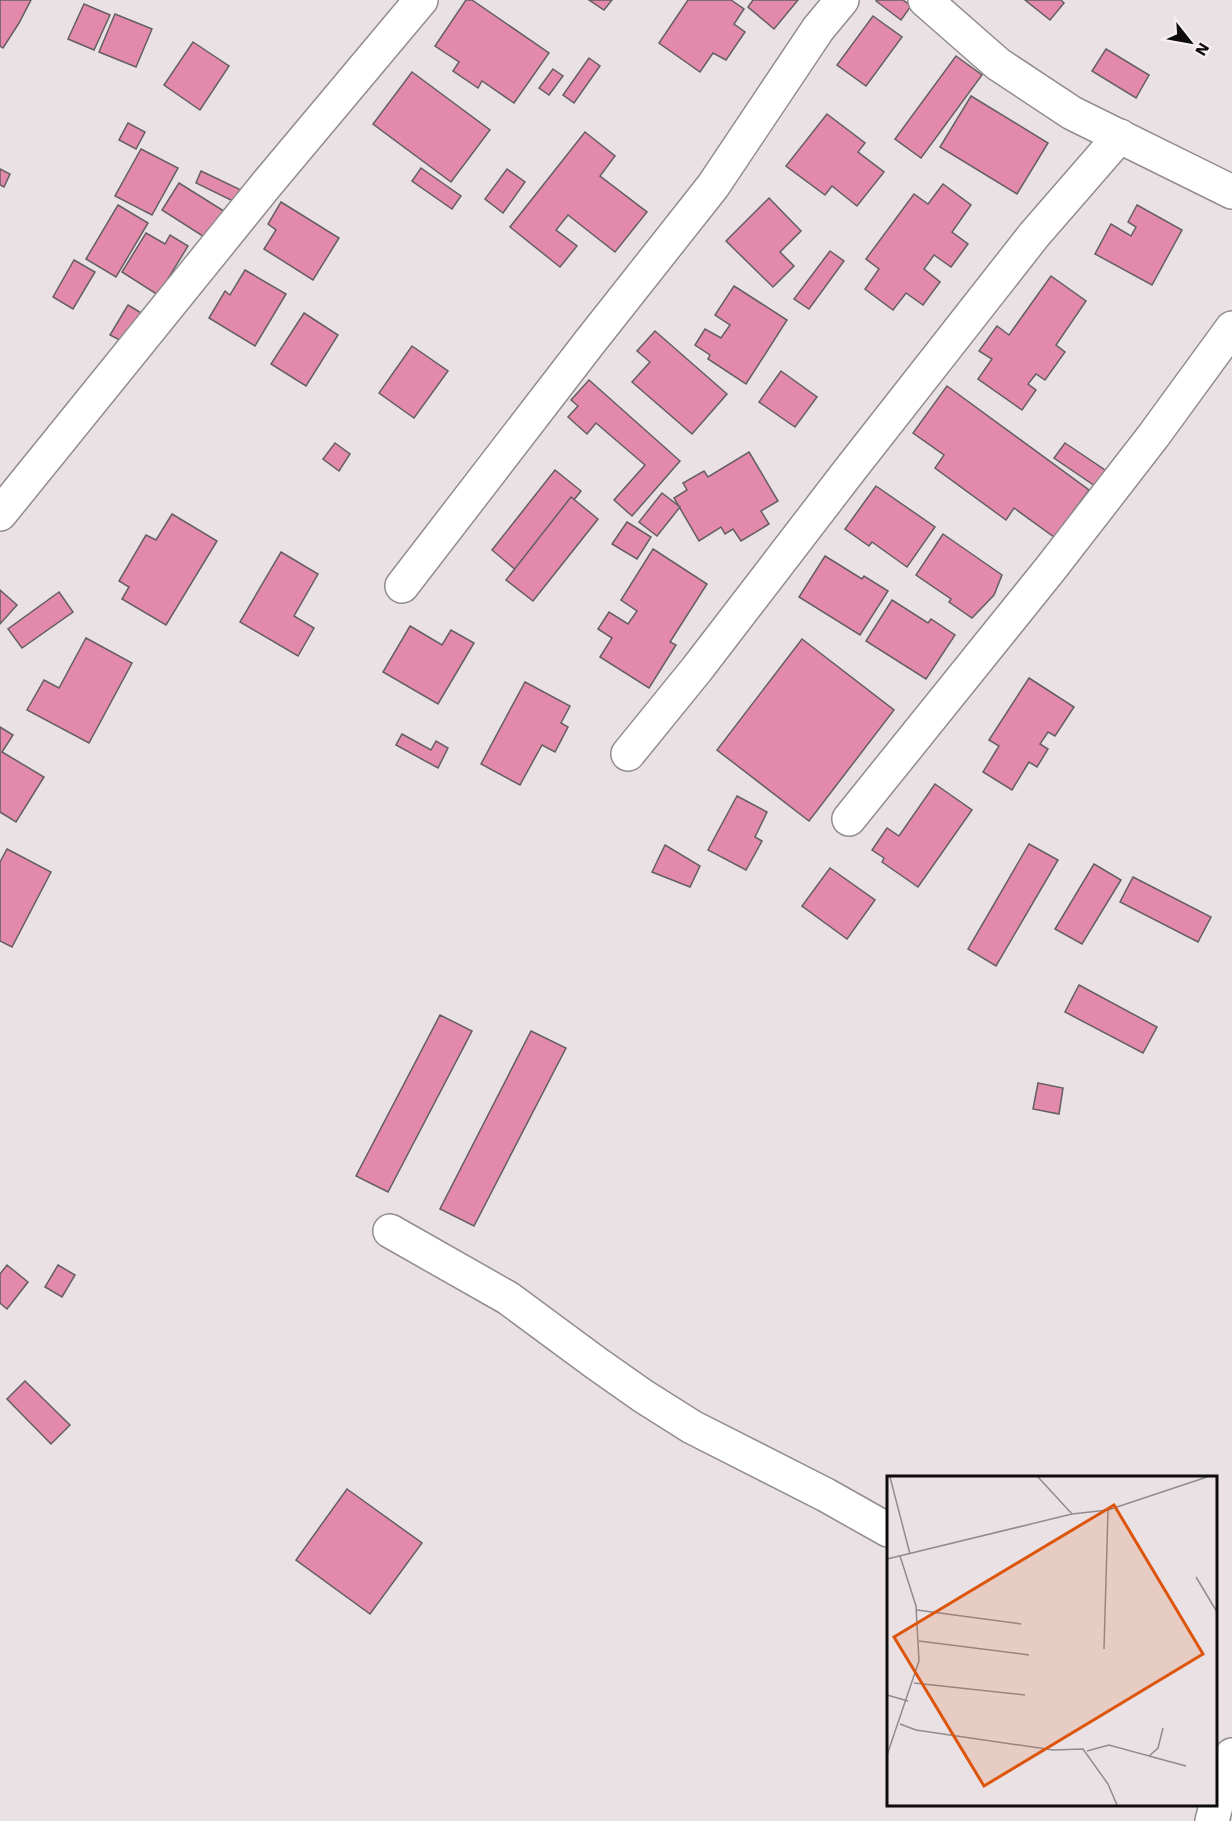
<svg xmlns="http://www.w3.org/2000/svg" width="1232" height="1821" viewBox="0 0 1232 1821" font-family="'Work Sans',sans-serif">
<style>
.building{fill:#e38aac;stroke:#655f61;stroke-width:1.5}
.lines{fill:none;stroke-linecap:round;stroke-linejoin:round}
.street-casing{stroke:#938c8e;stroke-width:36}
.street{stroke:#fff;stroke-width:33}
.inset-road{fill:none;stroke:#918b8e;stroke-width:1.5}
.view{fill:#dd550c;fill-opacity:0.15;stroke:#dd550c;stroke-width:3}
.inset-edge{fill:none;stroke:#0e0b0c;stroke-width:3}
</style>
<rect width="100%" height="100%" fill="#e9e1e4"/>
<!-- building -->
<g class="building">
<path d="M 0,0 L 31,0 L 19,23 L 3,48 L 0,46 Z"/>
<path d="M 466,0 L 472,0 L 549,53 L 514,103 L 482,81 L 478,88 L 453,71 L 459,62 L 435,46 Z"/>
<path d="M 589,0 L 612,0 L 604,10 Z"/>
<path d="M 688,0 L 731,0 L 744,9 L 734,24 L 745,32 L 726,60 L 713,53 L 700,72 L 659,43 Z"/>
<path d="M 753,0 L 798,0 L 774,29 L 748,7 Z"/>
<path d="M 877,0 L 903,0 L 911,6 L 901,20 L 876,1 Z"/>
<path d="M 1025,0 L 1061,0 L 1064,3 L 1050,20 Z"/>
<path d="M 84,4 L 110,15 L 94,50 L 68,39 Z"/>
<path d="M 115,14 L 152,29 L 136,67 L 99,52 Z"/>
<path d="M 873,16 L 902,37 L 866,86 L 837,65 Z"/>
<path d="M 193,42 L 229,66 L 200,110 L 164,85 Z"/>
<path d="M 1106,49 L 1149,75 L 1136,98 L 1092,71 Z"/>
<path d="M 956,56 L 982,75 L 921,158 L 895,139 Z"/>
<path d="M 589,58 L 600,66 L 574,103 L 563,95 Z"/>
<path d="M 553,69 L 563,76 L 549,95 L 539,88 Z"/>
<path d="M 412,72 L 490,130 L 451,182 L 373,124 Z"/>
<path d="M 971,96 L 1048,143 L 1017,194 L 940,147 Z"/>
<path d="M 827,114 L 865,143 L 858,152 L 884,172 L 857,206 L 832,186 L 825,195 L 786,166 Z"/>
<path d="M 128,123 L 145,132 L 136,149 L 119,140 Z"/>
<path d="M 585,132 L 615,156 L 600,176 L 647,212 L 615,252 L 568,215 L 556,230 L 577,246 L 560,267 L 510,227 Z"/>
<path d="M 141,149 L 178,168 L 152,215 L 115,196 Z"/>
<path d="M 421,168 L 461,196 L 452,209 L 412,181 Z"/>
<path d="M 0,169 L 10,174 L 4,187 L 0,185 Z"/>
<path d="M 507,169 L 525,182 L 503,213 L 485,199 Z"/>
<path d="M 201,171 L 241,190 L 235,202 L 196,183 Z"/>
<path d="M 179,183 L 227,213 L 209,240 L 162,210 Z"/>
<path d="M 943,184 L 971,205 L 952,232 L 968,244 L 951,267 L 934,255 L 924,269 L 940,282 L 923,305 L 906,293 L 893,310 L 865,289 L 879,269 L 866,259 L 914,194 L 928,204 Z"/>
<path d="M 769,198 L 801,231 L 780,252 L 794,266 L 773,287 L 726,241 Z"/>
<path d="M 281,202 L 339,238 L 313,280 L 264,249 L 276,230 L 268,224 Z"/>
<path d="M 118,205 L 148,223 L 116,277 L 86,259 Z"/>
<path d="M 1137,205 L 1182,230 L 1152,285 L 1095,254 L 1111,224 L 1131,236 L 1136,227 L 1128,222 Z"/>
<path d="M 146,233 L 165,244 L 170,235 L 188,246 L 158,295 L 122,272 Z"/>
<path d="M 830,251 L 844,261 L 809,309 L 794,299 Z"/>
<path d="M 74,260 L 95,272 L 73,309 L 53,297 Z"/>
<path d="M 245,270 L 286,294 L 255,346 L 209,318 L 225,291 L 230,295 Z"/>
<path d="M 1051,276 L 1086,301 L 1056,345 L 1065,352 L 1045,380 L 1036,374 L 1028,384 L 1036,390 L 1022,410 L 978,379 L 992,359 L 979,351 L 997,326 L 1009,335 Z"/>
<path d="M 734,286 L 787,320 L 746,384 L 708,359 L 710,355 L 695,345 L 705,329 L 721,338 L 730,325 L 715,315 Z"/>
<path d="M 128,305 L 148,317 L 131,346 L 110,335 Z"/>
<path d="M 304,313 L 338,335 L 306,386 L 271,364 Z"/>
<path d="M 655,331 L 727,394 L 692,434 L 632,382 L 650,362 L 637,351 Z"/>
<path d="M 412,346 L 448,371 L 414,418 L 379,393 Z"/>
<path d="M 781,371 L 817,397 L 795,427 L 759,402 Z"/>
<path d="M 589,380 L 680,461 L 632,516 L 614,500 L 645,465 L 596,423 L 587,434 L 568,417 L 578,406 L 571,400 Z"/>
<path d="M 947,386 L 1089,490 L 1054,537 L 1014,508 L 1006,520 L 935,468 L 944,455 L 913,433 Z"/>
<path d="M 335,443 L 350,454 L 339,471 L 323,459 Z"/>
<path d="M 1065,443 L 1108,472 L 1098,488 L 1054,458 Z"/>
<path d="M 749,452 L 778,501 L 761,511 L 769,524 L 741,541 L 733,529 L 725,534 L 721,527 L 699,541 L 674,498 L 687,490 L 683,483 L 704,471 L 708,477 Z"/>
<path d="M 555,470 L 581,491 L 517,571 L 492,550 Z"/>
<path d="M 876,486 L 935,527 L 907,567 L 872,542 L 869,546 L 845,529 Z"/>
<path d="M 662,493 L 680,507 L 657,536 L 639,522 Z"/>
<path d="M 571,497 L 598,519 L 533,601 L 506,580 Z"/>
<path d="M 172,514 L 217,541 L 166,625 L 122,599 L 129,587 L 119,581 L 146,535 L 156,540 Z"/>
<path d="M 627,522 L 651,537 L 637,559 L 612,544 Z"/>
<path d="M 943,534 L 1002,575 L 994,595 L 972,618 L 949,602 L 951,599 L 916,575 Z"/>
<path d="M 653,549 L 707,584 L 670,642 L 676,645 L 649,688 L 600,657 L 612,638 L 598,629 L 609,612 L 628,624 L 637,611 L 621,600 Z"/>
<path d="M 281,552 L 318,574 L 294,616 L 314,628 L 298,656 L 240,622 Z"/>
<path d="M 825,556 L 862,579 L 864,576 L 888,591 L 860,635 L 799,597 Z"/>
<path d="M 0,590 L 17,605 L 0,624 Z"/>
<path d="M 59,592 L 73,612 L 22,648 L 8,629 Z"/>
<path d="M 892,600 L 928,623 L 931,619 L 955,635 L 926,679 L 866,641 Z"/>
<path d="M 410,626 L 442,645 L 451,630 L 474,643 L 438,704 L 383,672 Z"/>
<path d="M 86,638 L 132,663 L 89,743 L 27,710 L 44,680 L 59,688 Z"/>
<path d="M 802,639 L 894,710 L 809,821 L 717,750 Z"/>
<path d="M 1029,678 L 1074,707 L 1055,736 L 1048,732 L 1040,744 L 1048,749 L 1037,767 L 1029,762 L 1012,790 L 983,772 L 999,746 L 989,740 Z"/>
<path d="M 525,682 L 570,706 L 561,723 L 568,727 L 555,752 L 542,745 L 520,785 L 481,764 Z"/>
<path d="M 0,727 L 13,735 L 2,752 L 44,777 L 16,822 L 0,812 Z"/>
<path d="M 402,734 L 431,750 L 436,741 L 448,748 L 438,768 L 396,745 Z"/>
<path d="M 935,784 L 972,810 L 918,887 L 882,862 L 884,858 L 872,850 L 887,828 L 899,836 Z"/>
<path d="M 737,796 L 767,812 L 755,837 L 762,841 L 746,870 L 708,850 Z"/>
<path d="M 1029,844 L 1058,860 L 996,966 L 968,949 Z"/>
<path d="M 665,845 L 700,866 L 690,887 L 652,872 Z"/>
<path d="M 7,849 L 51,872 L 12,947 L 0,941 L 0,862 Z"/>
<path d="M 1094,864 L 1121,880 L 1082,944 L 1055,929 Z"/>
<path d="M 830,868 L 875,900 L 847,939 L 802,906 Z"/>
<path d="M 1133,877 L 1211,917 L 1198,942 L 1120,902 Z"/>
<path d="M 1079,985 L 1157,1027 L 1143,1053 L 1065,1012 Z"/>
<path d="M 440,1015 L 472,1031 L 388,1192 L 356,1176 Z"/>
<path d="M 531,1031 L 566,1048 L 474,1226 L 440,1209 Z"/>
<path d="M 1038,1083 L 1063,1088 L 1059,1114 L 1033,1109 Z"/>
<path d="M 7,1265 L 28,1282 L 7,1309 L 0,1303 L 0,1274 Z"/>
<path d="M 58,1265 L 75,1275 L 62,1297 L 45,1287 Z"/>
<path d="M 25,1381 L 70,1425 L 51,1444 L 7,1399 Z"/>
<path d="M 347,1489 L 422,1543 L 370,1614 L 296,1560 Z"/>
</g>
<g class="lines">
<!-- street casing -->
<g class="street-casing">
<g id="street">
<path d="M 925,0 L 998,64 L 1072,113 L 1232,192"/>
<path d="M 0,514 L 266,185 L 421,0"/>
<path d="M 402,586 L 589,343 L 713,186 L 818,29 L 842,0"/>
<path d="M 628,754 L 697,669 L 849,471 L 1034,235 L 1120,136"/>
<path d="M 849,819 L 1051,568 L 1154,435 L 1232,328"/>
<path d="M 390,1231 L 508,1298 L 596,1363 L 643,1396 L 692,1427 L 826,1495 L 888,1530"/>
<path d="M 1212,1821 L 1225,1771 L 1232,1755"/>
</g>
</g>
<!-- street -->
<use href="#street" class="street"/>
</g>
<!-- overview -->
<g transform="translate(887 1476)">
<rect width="330" height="330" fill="#e9e1e4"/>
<path class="inset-road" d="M 3,1 L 23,78M 151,1 L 185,38M 0,83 L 185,38 L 221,34 L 320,1M 309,101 L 330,136M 30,134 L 134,148M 32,165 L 142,179M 217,173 L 221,34M 27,207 L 138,219M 0,219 L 21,225M 13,248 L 29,254 L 166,274 L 196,273 L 221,308 L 230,329M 200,275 L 222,269 L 262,280 L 271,272 L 276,252M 0,279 L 32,185 L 29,130 L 13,80M 262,280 L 299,290"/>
<path class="view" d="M 227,29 L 316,178 L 97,310 L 7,161 Z"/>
<rect width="330" height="330" class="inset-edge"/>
</g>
<!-- north arrow -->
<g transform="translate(1190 42) rotate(121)" stroke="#f6eff1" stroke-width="4.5" paint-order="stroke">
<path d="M0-4.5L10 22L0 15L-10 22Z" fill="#0e0b0c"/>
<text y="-9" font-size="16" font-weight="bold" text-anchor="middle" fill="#0e0b0c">N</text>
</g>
</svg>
